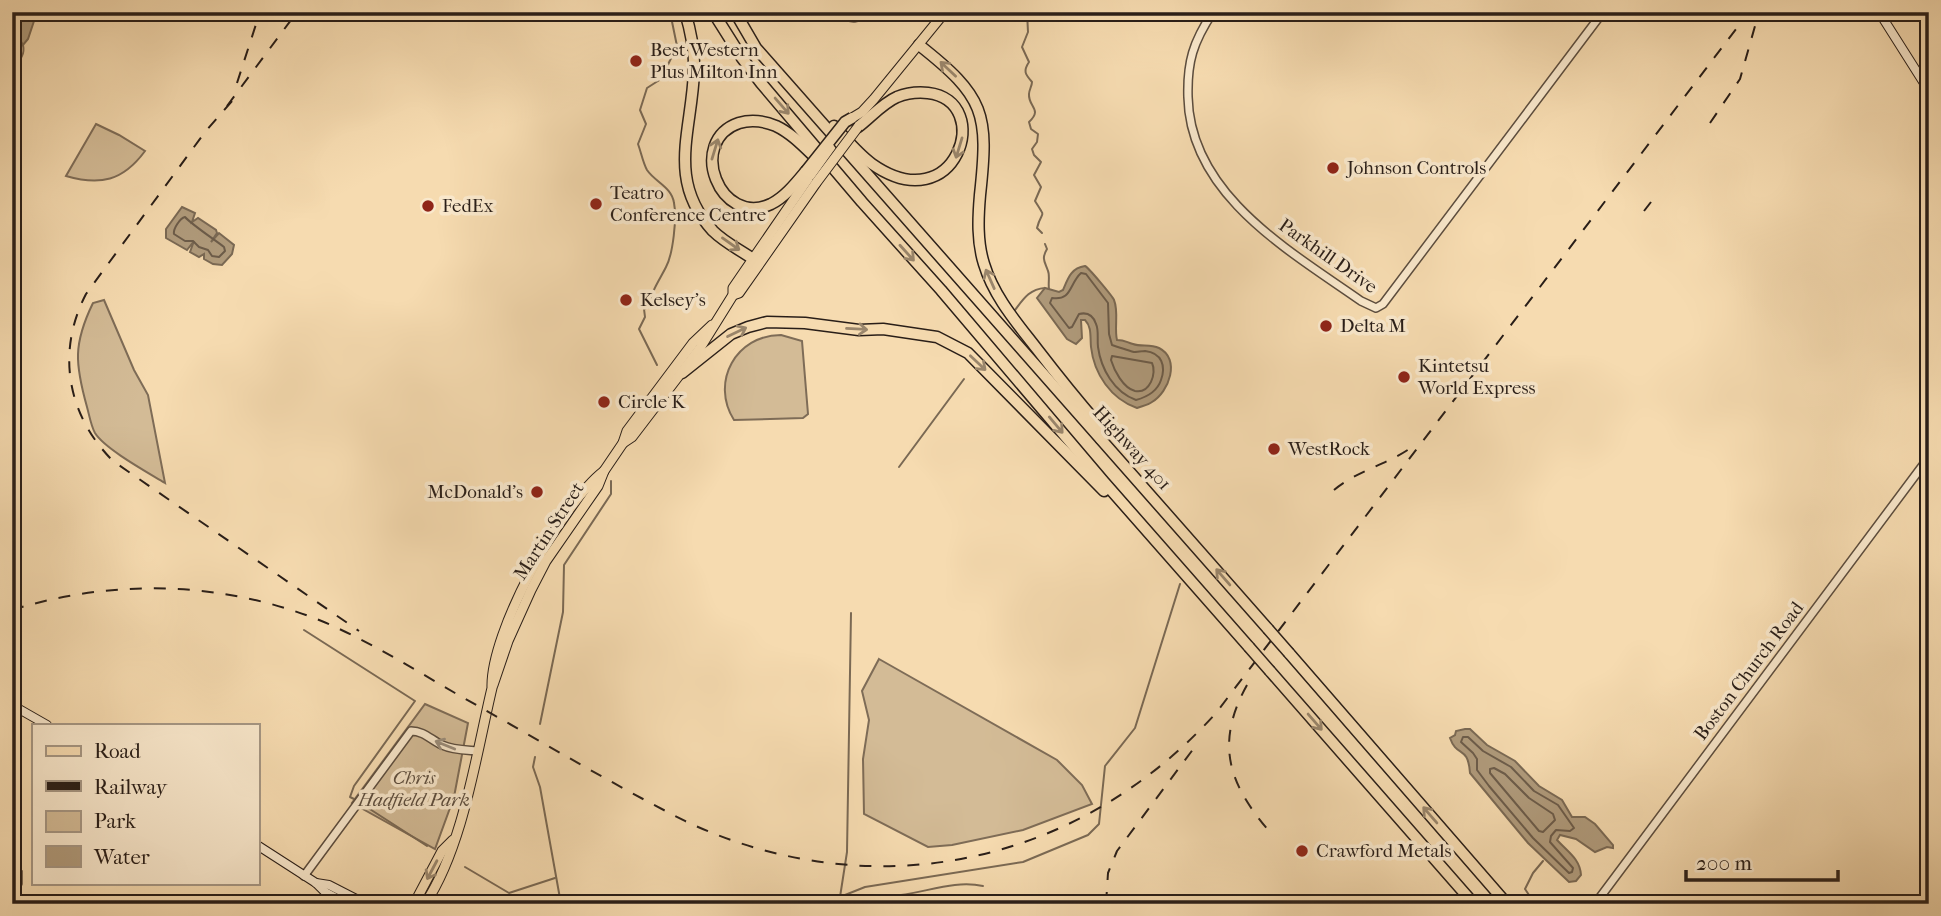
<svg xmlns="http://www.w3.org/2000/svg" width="1941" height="916" viewBox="0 0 1941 916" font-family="'IM FELL French Canon',serif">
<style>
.green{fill:#d3bb96;stroke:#7e6c57;stroke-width:2}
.water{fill:#b09b7c;stroke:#7a6954;stroke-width:2}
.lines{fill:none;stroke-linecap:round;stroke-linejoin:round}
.shore{stroke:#6c5c4a;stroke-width:2}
.stream{stroke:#7a6954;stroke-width:2}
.tertiary-casing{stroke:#5c4d3e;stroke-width:10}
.secondary-casing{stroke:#291e18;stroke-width:10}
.primary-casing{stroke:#291e18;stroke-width:11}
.motorway-casing{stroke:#291e18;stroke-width:13}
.tertiary{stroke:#f9e8cc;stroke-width:7}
.secondary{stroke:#f9e8cc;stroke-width:8}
.primary{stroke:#f6dbb0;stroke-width:9}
.motorway{stroke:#f6dbb0;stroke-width:10}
.rail{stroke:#291e18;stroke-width:2;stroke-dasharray:12 12;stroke-linecap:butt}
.primary-bridge-casing{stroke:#291e18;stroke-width:11;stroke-linecap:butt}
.motorway-bridge-casing{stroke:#291e18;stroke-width:13;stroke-linecap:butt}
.primary-bridge{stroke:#f6dbb0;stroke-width:9}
.motorway-bridge{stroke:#f6dbb0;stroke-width:10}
.oneway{stroke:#9a866c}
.oneway2{stroke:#9b8d7b}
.poi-dot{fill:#8f2418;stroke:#f9e8cc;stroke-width:2.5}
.labels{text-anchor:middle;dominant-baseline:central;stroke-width:7;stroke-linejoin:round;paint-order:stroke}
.poi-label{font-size:19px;fill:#291e18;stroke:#f9e8cc;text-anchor:start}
.street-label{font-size:19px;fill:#291e18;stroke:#f9e8cc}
.park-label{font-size:19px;font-style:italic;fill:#5c4d3e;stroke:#f9e8cc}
</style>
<rect width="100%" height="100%" fill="#f6dbb0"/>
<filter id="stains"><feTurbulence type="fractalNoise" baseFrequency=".00286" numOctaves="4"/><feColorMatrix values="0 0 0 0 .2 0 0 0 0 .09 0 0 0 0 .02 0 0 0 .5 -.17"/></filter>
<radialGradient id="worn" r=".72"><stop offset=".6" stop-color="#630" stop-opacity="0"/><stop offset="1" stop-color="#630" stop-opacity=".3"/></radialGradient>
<!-- green -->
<g class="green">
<path d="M 96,124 L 119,135 L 145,151 C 123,181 100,186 66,176 Z"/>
<path d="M 104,300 L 134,370 L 148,395 L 165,483 C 147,472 105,449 95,433 C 91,426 89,414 87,407 C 75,364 73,344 93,303 Z"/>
<path d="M 781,335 L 802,341 L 808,414 L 803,418 L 734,420 C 710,382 736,335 781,335 Z"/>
<path d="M 879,659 L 1057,760 L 1082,785 L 1092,804 L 1023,830 L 952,845 L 928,847 L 864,814 L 863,759 L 869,720 L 862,691 Z"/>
<path d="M 425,704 L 468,723 L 454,797 L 435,849 L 352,803 Z"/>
<path d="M 12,866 L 22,871 L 22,884 L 12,903 Z"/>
</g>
<!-- water -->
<g class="water">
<path d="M 12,12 L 37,12 L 28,39 L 23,45 L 12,26 Z"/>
<path d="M 182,207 L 195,213 L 192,222 L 198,218 L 216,230 L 217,233 L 211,242 L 219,233 L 234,245 L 232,254 L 222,265 L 213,264 L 204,259 L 204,254 L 199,257 L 190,252 L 194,241 L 187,250 L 166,238 L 166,229 Z"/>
<path d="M 1085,266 C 1089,268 1113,297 1114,300 C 1119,312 1114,328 1117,340 C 1125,340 1126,342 1133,344 C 1141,347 1150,344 1159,348 C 1181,359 1169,392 1152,402 C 1148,405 1142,406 1137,408 C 1111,399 1094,374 1091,347 C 1090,337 1092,327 1085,320 L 1081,320 L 1082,338 L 1076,344 L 1067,339 L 1037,298 L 1045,288 L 1059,292 L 1063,290 C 1068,278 1071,268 1085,266 Z"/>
<path d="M 1465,729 L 1470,729 L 1487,745 L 1515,761 L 1539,786 L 1562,800 L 1572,817 L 1585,817 L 1595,824 L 1613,845 L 1613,848 L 1607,847 L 1595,852 L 1576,839 L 1560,835 L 1557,840 C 1568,852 1580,859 1581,875 L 1576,881 L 1569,882 L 1528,843 L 1470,773 C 1468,745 1457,758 1450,738 L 1455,735 L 1456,731 Z"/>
</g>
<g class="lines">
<!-- shore -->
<g class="shore">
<path d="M 185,217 C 191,224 215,240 224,247 L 225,251 L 219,257 L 212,256 L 208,250 L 199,247 L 193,241 L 185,241 L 174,234 C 173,229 180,218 185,217 Z"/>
<path d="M 1081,273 L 1086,274 L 1108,303 L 1109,334 L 1112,345 C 1115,346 1130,351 1134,352 C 1136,352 1143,351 1145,351 C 1162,353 1166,366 1161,380 C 1157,392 1147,397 1136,400 C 1114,392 1101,369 1098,347 C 1097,339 1099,330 1096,324 C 1093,315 1087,312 1079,314 L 1072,327 L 1069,328 L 1050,303 L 1052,298 C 1072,301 1069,284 1081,273 Z"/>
<path d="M 1112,356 L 1152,363 C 1157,373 1150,394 1135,391 C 1123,388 1114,370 1111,360 Z"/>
<path d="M 1463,737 L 1468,737 L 1483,751 L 1511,767 L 1534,791 L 1558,805 L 1574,828 L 1570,831 L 1556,830 L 1551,836 L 1550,842 L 1573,868 L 1572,872 L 1569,873 L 1533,838 L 1489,786 L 1477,770 L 1477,759 L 1473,753 L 1461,742 Z"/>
<path d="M 1494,768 L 1505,774 L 1529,798 L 1553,814 L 1555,820 L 1543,832 L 1539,831 L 1490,773 L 1490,769 Z"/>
</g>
<!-- stream -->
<g class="stream">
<path d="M 1027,12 L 1028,32 L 1022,47 L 1029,62 C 1023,71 1025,74 1032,82 C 1032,86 1029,90 1029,94 C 1028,107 1043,109 1029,122 L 1031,129 L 1038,134 L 1037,142 L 1032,149 L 1034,155 L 1041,162 L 1034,175 L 1041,187 L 1035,201 C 1047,220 1042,209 1037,228 L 1042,233"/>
<path d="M 12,64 C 21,61 25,54 23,45"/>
<path d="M 1045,244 L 1047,249 C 1041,259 1045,262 1048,271 C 1050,275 1048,284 1049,289"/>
<path d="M 1015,310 C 1024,298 1030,289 1045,288"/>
<path d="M 657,365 L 639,329 L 645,317 L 644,309 L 649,307 C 651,291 659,281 666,267 C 673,254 677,218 674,203 C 672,187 655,182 647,170 C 643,163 641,152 638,144 L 646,124 L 640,110 L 647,88 L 661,79 L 677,46 L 670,12"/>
<path d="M 899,467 L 964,379"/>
<path d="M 851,613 L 847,852 L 840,897 L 865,887 L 1023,862 L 1088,835 L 1099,824 L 1105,766 L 1135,728 L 1180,584"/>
<path d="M 304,630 L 415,701 L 354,786 L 350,797 L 354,799"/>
<path d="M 540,724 L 563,612 L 564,565 L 611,494 L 611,481"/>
<path d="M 535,757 L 533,767 L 540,787 L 561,904"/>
<path d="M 362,804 L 427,846"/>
<path d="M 465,867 L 509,893 L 555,878"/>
<path d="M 831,904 C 846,891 871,897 890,896 C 921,895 952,879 983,886"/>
<path d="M 1535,904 L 1525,889 L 1533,873 L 1543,861"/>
</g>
<!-- tertiary casing -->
<g class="tertiary-casing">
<g id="tertiary">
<path d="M 1213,12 C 1193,42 1187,62 1188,97 C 1190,195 1290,251 1361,301 L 1376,308 L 1383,304 L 1603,12"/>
<path d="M 304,876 L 411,731 C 424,731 431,740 442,745 C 453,750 466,750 477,751"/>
<path d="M 1595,904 L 1929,457"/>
</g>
</g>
<!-- secondary casing -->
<g class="secondary-casing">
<g id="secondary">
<path d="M 1879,12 L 1929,91"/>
<path d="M 12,705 L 47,725"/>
<path d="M 257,845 L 316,883 L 325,892 L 347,904"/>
<path d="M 316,883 L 329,885 L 366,904"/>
</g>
</g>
<!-- primary casing -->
<g class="primary-casing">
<g id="primary">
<path d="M 852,118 L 862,112 L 874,99 L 945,12"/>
<path d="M 733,295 L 739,293 L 816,183"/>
<path d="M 623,443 L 632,437 L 700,348 L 733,295 L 733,288 L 810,176"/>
<path d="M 493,685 L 508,641 L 531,590 L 546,561 L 598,486 L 604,471 L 623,443 L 627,431 L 693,343 L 712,325"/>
<path d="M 414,904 L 442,851 L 453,840"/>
<path d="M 425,904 C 463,847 476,755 492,688 C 490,633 561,504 604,471"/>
</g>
</g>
<!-- motorway casing -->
<g class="motorway-casing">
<g id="motorway">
<path d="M 685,12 C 691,32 695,51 694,71 C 692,131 666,180 713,231 C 724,242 740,250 753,259"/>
<path d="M 713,12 L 742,58 L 761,83 L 862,202 L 941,290 L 1104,482 L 1249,647"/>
<path d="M 735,12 L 756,48 L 794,91 L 1268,629"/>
<path d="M 815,12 L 854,16 L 879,12"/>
<path d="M 919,45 C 985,97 989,113 980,195 C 978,218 977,242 984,264 C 994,297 1017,323 1037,349 C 1057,375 1077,400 1098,424 L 1101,439"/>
<path d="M 834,126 C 846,139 858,154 872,164 C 956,223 996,101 928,93 C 918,92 907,93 897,97 C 883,103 870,118 858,127"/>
<path d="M 806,171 C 796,183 785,197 771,204 C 720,228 686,141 739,123 C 752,119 764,121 776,126 C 793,134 807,150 821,163"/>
<path d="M 682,373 L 731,334 L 748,327 L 767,322 L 805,323 L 859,330 L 883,329 L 937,337 L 968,353 L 1104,491"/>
<path d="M 1289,653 L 1507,904"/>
<path d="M 1270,671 L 1474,904"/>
</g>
</g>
<!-- tertiary -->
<use href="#tertiary" class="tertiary"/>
<!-- secondary -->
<use href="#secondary" class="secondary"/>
<!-- primary -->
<use href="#primary" class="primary"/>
<!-- motorway -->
<use href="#motorway" class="motorway"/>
<!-- rail -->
<g class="rail">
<path d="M 237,83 L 260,12"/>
<path d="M 232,101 L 205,132 L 86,294 C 56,352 67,415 113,461 L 359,631"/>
<path d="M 227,106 L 297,12"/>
<path d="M 1710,123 L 1740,79 L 1759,12"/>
<path d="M 1644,211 L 1651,202"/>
<path d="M 1334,490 C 1359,469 1391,464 1416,444"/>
<path d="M 12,610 C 115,578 224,581 324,622 C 370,642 412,668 455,693 C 532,736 608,782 687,822 C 874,909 1079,865 1216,713 L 1749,12"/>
<path d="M 1247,685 C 1215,743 1228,783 1269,831"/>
<path d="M 1106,904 L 1108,873 L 1117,851 L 1194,748"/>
</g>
<!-- primary-bridge casing -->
<g class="primary-bridge-casing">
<g id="primary-bridge">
<path d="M 810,176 L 830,148"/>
<path d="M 816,183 L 858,127"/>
</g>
</g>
<!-- motorway-bridge casing -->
<g class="motorway-bridge-casing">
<g id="motorway-bridge">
<path d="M 806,171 L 845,122 L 852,118"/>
<path d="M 1268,629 L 1289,653"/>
<path d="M 1249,647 L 1270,671"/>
</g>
</g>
<!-- primary-bridge -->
<use href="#primary-bridge" class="primary-bridge"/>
<!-- motorway-bridge -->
<use href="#motorway-bridge" class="motorway-bridge"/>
</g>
<!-- one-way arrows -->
<defs><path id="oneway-shaft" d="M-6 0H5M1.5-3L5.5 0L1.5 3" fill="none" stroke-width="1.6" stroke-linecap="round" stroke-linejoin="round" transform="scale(1.75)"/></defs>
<g class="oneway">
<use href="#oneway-shaft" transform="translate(948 69) rotate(-137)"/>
<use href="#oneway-shaft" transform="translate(782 106) rotate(49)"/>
<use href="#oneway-shaft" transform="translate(959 148) rotate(107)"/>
<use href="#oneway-shaft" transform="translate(715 149) rotate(-73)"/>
<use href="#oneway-shaft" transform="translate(731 244) rotate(35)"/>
<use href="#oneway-shaft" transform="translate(907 253) rotate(48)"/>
<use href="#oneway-shaft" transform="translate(990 279) rotate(-114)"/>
<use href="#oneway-shaft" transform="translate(857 329) rotate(3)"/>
<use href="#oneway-shaft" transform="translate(737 332) rotate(-26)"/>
<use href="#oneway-shaft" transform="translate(978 363) rotate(43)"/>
<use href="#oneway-shaft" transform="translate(1056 425) rotate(50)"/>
<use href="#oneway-shaft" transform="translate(1223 577) rotate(-131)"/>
<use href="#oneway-shaft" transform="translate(1315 722) rotate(49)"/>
<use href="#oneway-shaft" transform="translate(1430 815) rotate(-131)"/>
<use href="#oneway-shaft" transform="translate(432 870) rotate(118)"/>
</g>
<use class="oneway2" href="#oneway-shaft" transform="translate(445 745) rotate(-158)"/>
<!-- markers -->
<g class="poi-dot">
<circle cx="636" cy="61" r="7"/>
<circle cx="1333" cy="168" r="7"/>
<circle cx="596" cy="204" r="7"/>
<circle cx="428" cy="206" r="7"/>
<circle cx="626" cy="300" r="7"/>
<circle cx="1326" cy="326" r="7"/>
<circle cx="1404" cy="377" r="7"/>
<circle cx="604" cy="402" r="7"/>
<circle cx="1274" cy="449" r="7"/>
<circle cx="537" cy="492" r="7"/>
<circle cx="1302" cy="851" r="7"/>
</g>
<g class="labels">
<!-- poi labels -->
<g class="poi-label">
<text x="650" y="50">Best Western<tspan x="650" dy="22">Plus Milton Inn</tspan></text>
<text x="1347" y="168">Johnson Controls</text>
<text x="610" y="193">Teatro<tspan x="610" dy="22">Conference Centre</tspan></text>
<text x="442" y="206">FedEx</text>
<text x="640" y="300">Kelsey's</text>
<text x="1340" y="326">Delta M</text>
<text x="1418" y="366">Kintetsu<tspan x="1418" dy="22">World Express</tspan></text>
<text x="618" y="402">Circle K</text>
<text x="1288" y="449">WestRock</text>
<text x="523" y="492" text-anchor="end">McDonald's</text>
<text x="1316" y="851">Crawford Metals</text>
</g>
<!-- street labels -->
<g class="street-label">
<text transform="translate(1328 256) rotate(35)">Parkhill Drive</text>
<text transform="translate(1132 448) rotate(48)">Highway 401</text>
<text transform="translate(549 531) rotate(-57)">Martin Street</text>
<text transform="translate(1749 671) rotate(-53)">Boston Church Road</text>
</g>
<!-- park labels -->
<g class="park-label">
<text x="414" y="778">Chris<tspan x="414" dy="22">Hadfield Park</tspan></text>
</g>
</g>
<!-- margin -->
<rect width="1941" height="916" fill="none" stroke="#f6dbb0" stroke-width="42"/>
<rect x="14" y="14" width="1913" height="888" fill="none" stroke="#291e18" stroke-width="3.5"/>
<rect x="21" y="21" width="1899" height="874" fill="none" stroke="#291e18" stroke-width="2"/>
<!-- legend -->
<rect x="32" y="724" width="228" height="161" fill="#f9e8cc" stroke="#a69784" stroke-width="2"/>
<rect x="46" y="746" width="35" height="10" fill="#f6dbb0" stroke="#a69784" stroke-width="2"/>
<text x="94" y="758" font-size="21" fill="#291e18">Road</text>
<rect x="46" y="781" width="35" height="10" fill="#291e18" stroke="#a69784" stroke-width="2"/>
<text x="94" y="794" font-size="21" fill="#291e18">Railway</text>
<rect x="46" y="811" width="35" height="21" fill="#d3bb96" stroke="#a69784" stroke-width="2"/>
<text x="94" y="828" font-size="21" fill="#291e18">Park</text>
<rect x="46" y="846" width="35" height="21" fill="#b09b7c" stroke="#a69784" stroke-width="2"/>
<text x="94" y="864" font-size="21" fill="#291e18">Water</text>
<!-- scale -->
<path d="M1686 870v10h152v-10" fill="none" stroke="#291e18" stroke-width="3.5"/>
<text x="1696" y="870" font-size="21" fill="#291e18" stroke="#f9e8cc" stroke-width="5" paint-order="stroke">200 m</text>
<rect width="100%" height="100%" filter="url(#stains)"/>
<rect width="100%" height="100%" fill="url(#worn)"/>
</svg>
